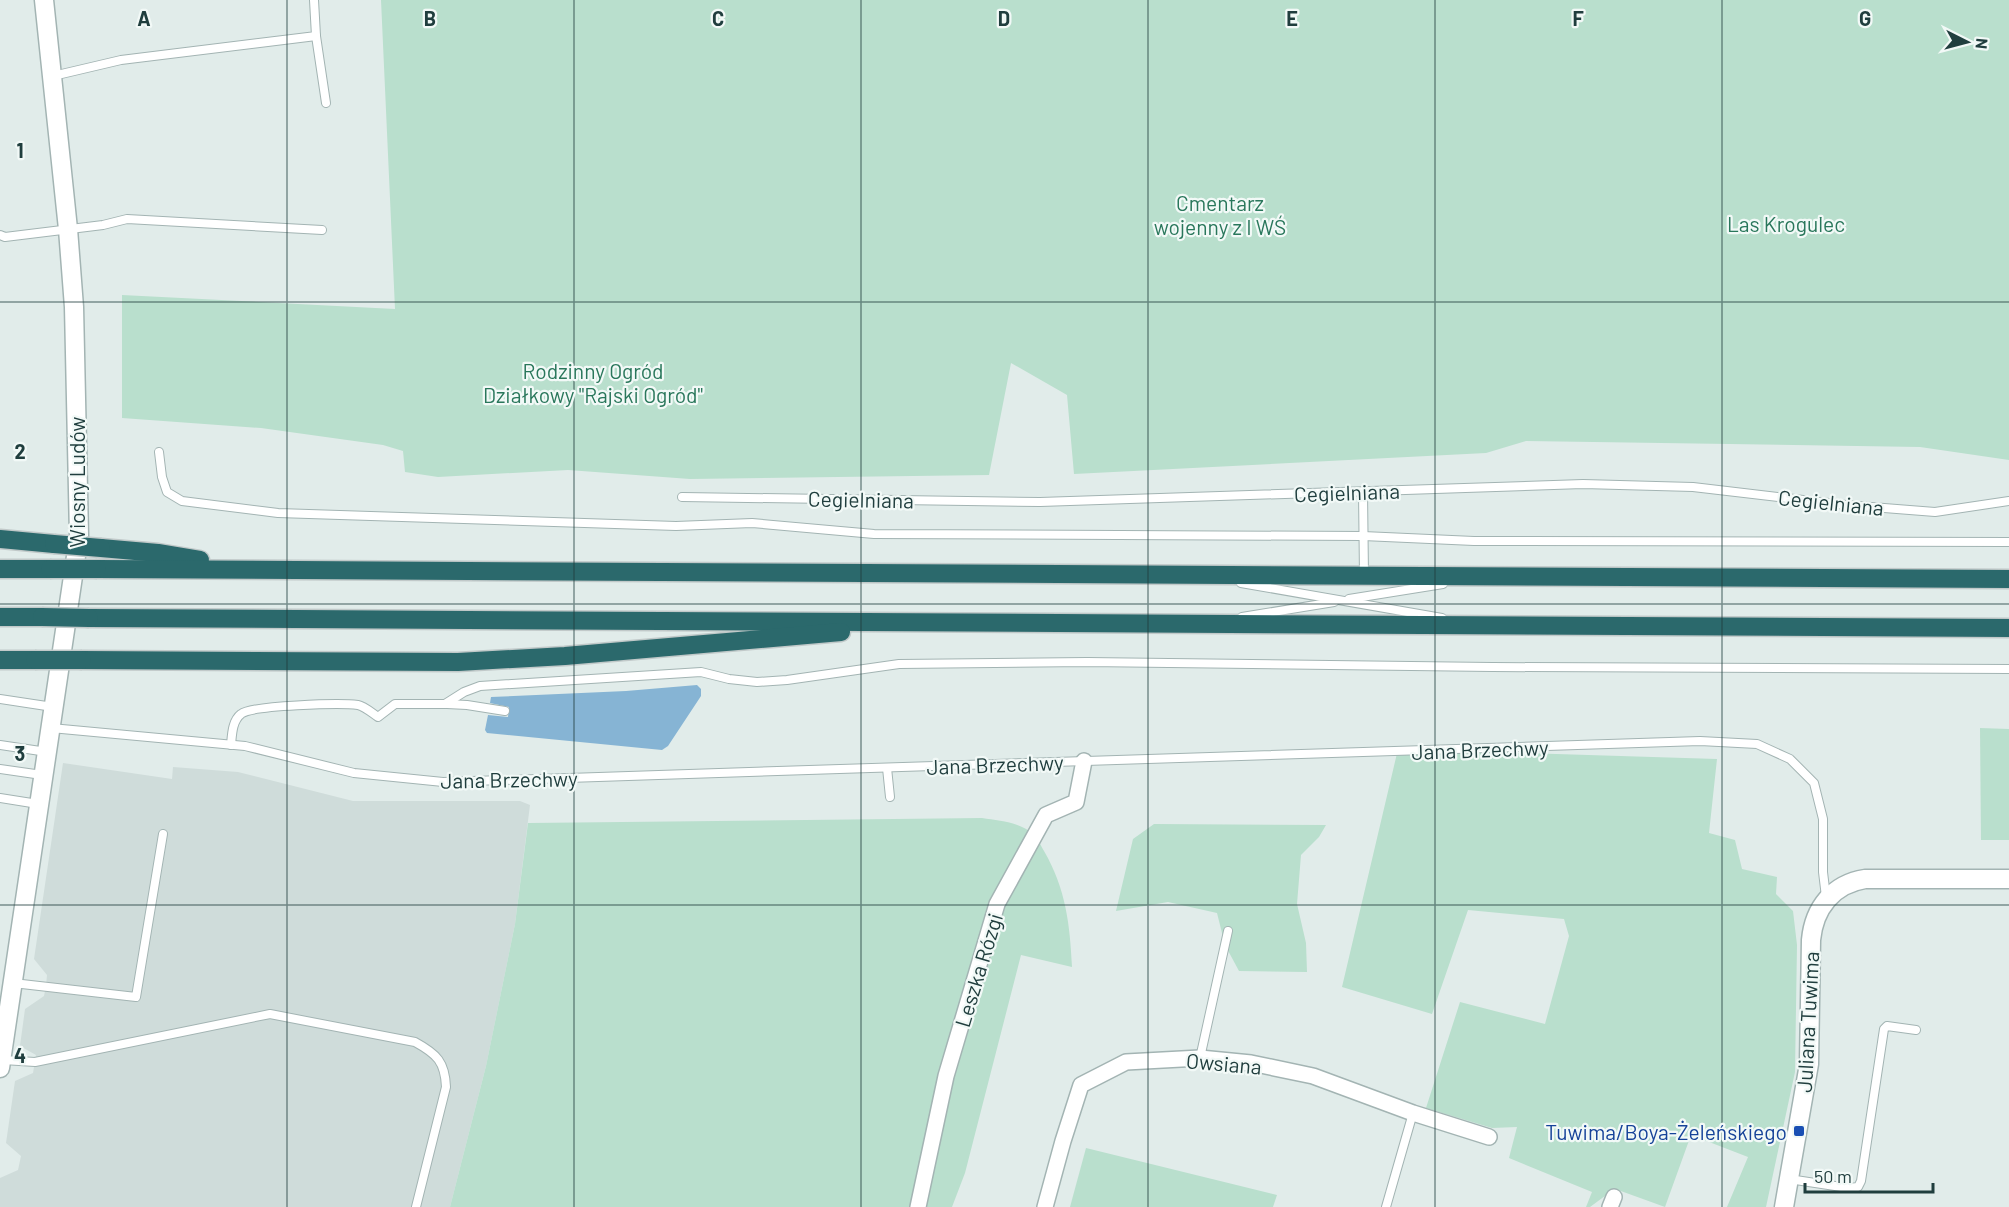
<svg xmlns="http://www.w3.org/2000/svg" width="2009" height="1207" viewBox="0 0 2009 1207" font-family="Barlow,sans-serif">
<style>
.built{fill:#cfdcda}
.green{fill:#b9dfcd}
.water{fill:#86b4d4}
.lines{fill:none;stroke-linecap:round;stroke-linejoin:round}
.service-casing{stroke:#a3b4b3;stroke-width:10}
.minor-casing{stroke:#a3b4b3;stroke-width:18}
.tertiary-casing{stroke:#a3b4b3;stroke-width:21}
.motorway-casing{stroke:#c1c9c9;stroke-width:21}
.service{stroke:#fff;stroke-width:8}
.minor{stroke:#fff;stroke-width:15}
.tertiary{stroke:#fff;stroke-width:18}
.motorway{stroke:#2b696c;stroke-width:18}
.motorway-bridge-casing{stroke:#c1c9c9;stroke-width:21;stroke-linecap:butt}
.motorway-bridge{stroke:#2b696c;stroke-width:18}
.grid{fill:none;stroke:#203e3e;stroke-width:1.5;stroke-opacity:0.55}
.transit-dot{fill:#1a4fb4;stroke:#f2f9f7;stroke-width:2}
.labels{text-anchor:middle;dominant-baseline:central;stroke-width:4.5;stroke-linejoin:round;paint-order:stroke}
.park-label{font-size:21px;fill:#29775b;stroke:#f2f9f7}
.street-label{font-size:21px;fill:#203e3e;stroke:#f2f9f7}
.transit-label{font-size:21px;fill:#164399;stroke:#f2f9f7;text-anchor:end}
.grid-label{font-size:20px;text-anchor:middle;font-weight:bold;fill:#203e3e;stroke:#f2f9f7;stroke-width:4.5;stroke-linejoin:round;paint-order:stroke}
</style>
<rect width="100%" height="100%" fill="#e1ecea"/>
<!-- built -->
<path class="built" d="M 63,763 L 172,779 L 173,767 L 238,772 L 353,801 L 520,801 L 530,805 L 515,924 L 486,1066 L 450,1207 L 0,1207 L 0,1178 L 18,1170 L 21,1156 L 6,1143 L 15,1081 L 33,1073 L 36,1055 L 20,1046 L 25,1009 L 44,996 L 46,986 L 47,975 L 34,959 Z"/>
<!-- green -->
<g class="green">
<path d="M 381,0 L 2009,0 L 2009,460 L 1920,447 L 1526,441 L 1486,453 L 1074,474 L 1067,395 L 1011,363 L 989,475 L 690,479 L 568,470 L 438,477 L 405,472 L 403,451 L 383,445 L 261,428 L 122,418 L 122,295 L 395,309 Z"/>
<path d="M 1980,728 L 2009,729 L 2009,840 L 1981,840 Z"/>
<path d="M 1398,749 L 1717,759 L 1709,833 L 1735,840 L 1742,869 L 1777,877 L 1776,894 L 1793,911 L 1797,945 L 1795,1072 L 1766,1207 L 1727,1207 L 1748,1157 L 1691,1135 L 1665,1207 L 1618,1190 L 1609,1193 L 1590,1207 L 1586,1207 L 1592,1192 L 1509,1158 L 1517,1127 L 1492,1128 L 1426,1108 L 1460,1002 L 1545,1024 L 1569,936 L 1564,919 L 1468,910 L 1432,1014 L 1342,987 Z"/>
<path d="M 982,818 C 1000,821 1021,822 1034,835 C 1038,839 1041,846 1044,851 C 1066,889 1070,925 1072,967 L 1021,955 L 965,1173 L 952,1207 L 450,1207 L 486,1066 L 515,924 L 528,823 Z"/>
<path d="M 1154,824 L 1326,825 L 1319,837 L 1301,855 L 1297,904 L 1306,943 L 1307,972 L 1239,971 L 1225,945 L 1217,913 L 1168,902 L 1116,911 L 1133,839 Z"/>
<path d="M 1086,1148 L 1277,1195 L 1273,1207 L 1070,1207 Z"/>
</g>
<!-- water -->
<path class="water" d="M 697,685 L 701,689 L 701,696 L 668,746 L 662,750 L 487,733 L 485,730 L 488,715 L 508,717 L 509,707 L 490,703 L 491,697 L 626,691 Z"/>
<g class="lines">
<!-- service casing -->
<g class="service-casing">
<g id="service">
<path d="M 316,36 L 326,103"/>
<path d="M 53,76 L 121,60 L 316,36 L 314,0"/>
<path d="M 0,235 L 5,237 L 103,225 L 127,219 L 322,230"/>
<path d="M 159,452 L 162,477 L 167,492 L 182,501 L 278,513 L 676,526 L 752,523 L 874,534 L 1363,536 L 1474,541 L 2009,542"/>
<path d="M 1363,492 L 1364,575"/>
<path d="M 682,497 L 1040,502 L 1583,484 L 1693,487 L 1846,505 L 1935,512 L 2009,501"/>
<path d="M 1241,583 L 1442,618"/>
<path d="M 1349,599 L 1443,584"/>
<path d="M 1242,617 L 1334,602"/>
<path d="M 0,699 L 53,707"/>
<path d="M 447,704 L 467,705 L 505,711"/>
<path d="M 51,728 L 245,746 L 354,773 L 443,782 L 1700,741 L 1757,744 L 1790,759 L 1814,783 L 1823,819 L 1823,872 L 1826,897"/>
<path d="M 0,745 L 47,752"/>
<path d="M 231,745 C 232,735 232,721 241,714 C 252,705 341,703 358,705 C 364,706 372,713 378,717 L 395,704 L 445,704 L 464,692 L 480,686 L 701,672 L 729,679 L 757,682 L 787,680 L 899,664 L 1087,662 L 1492,667 L 2009,669"/>
<path d="M 887,768 L 890,797"/>
<path d="M 0,769 L 42,775"/>
<path d="M 0,798 L 38,804"/>
<path d="M 13,983 L 136,997 L 163,834"/>
<path d="M 1200,1058 L 1228,931"/>
<path d="M 3,1060 L 35,1062 L 270,1014 L 415,1042 C 437,1054 445,1062 446,1087 L 416,1207"/>
<path d="M 1789,1179 L 1848,1188 L 1858,1187 L 1861,1181 L 1884,1029 L 1887,1026 L 1916,1030"/>
<path d="M 1386,1207 L 1413,1113"/>
</g>
</g>
<!-- minor casing -->
<g class="minor-casing">
<g id="minor">
<path d="M 918,1207 L 946,1076 L 997,904 L 1046,815 L 1076,802 L 1084,761"/>
<path d="M 1045,1207 L 1063,1141 L 1081,1085 L 1126,1062 L 1200,1058 L 1251,1063 L 1313,1076 L 1413,1113 L 1489,1137"/>
<path d="M 1610,1207 L 1614,1197"/>
</g>
</g>
<!-- tertiary casing -->
<g class="tertiary-casing">
<g id="tertiary">
<path d="M 0,1068 L 79,536 L 74,307 L 68,229 L 44,0"/>
<path d="M 1784,1207 L 1809,1064 L 1811,940 C 1814,908 1833,884 1865,879 L 2009,879"/>
</g>
</g>
<!-- motorway casing -->
<g class="motorway-casing">
<g id="motorway">
<path d="M 0,539 L 54,544"/>
<path d="M 101,548 L 158,553 L 200,560"/>
<path d="M 0,569 L 50,569"/>
<path d="M 97,569 L 2009,579"/>
<path d="M 0,617 L 42,617"/>
<path d="M 89,618 L 2009,628"/>
<path d="M 0,660 L 35,660"/>
<path d="M 82,660 L 458,662 L 565,656 L 841,632"/>
</g>
</g>
<!-- service -->
<use href="#service" class="service"/>
<!-- minor -->
<use href="#minor" class="minor"/>
<!-- tertiary -->
<use href="#tertiary" class="tertiary"/>
<!-- motorway -->
<use href="#motorway" class="motorway"/>
<!-- motorway-bridge casing -->
<g class="motorway-bridge-casing">
<g id="motorway-bridge">
<path d="M 54,544 L 101,548"/>
<path d="M 50,569 L 97,569"/>
<path d="M 42,617 L 89,618"/>
<path d="M 35,660 L 82,660"/>
</g>
</g>
<!-- motorway-bridge -->
<use href="#motorway-bridge" class="motorway-bridge"/>
</g>
<!-- grid -->
<path class="grid" d="M 287,0 L 287,1207M 574,0 L 574,1207M 861,0 L 861,1207M 1148,0 L 1148,1207M 1435,0 L 1435,1207M 1722,0 L 1722,1207M 0,302 L 2009,302M 0,604 L 2009,604M 0,905 L 2009,905"/>
<!-- markers -->
<rect class="transit-dot" x="1793" y="1125" width="12" height="12" rx="3"/>
<g class="labels">
<!-- park labels -->
<g class="park-label">
<text x="1220" y="202">Cmentarz<tspan x="1220" dy="24">wojenny z I WŚ</tspan></text>
<text x="1786" y="223">Las Krogulec</text>
<text x="593" y="370">Rodzinny Ogród<tspan x="593" dy="24">Działkowy "Rajski Ogród"</tspan></text>
</g>
<!-- street labels -->
<g class="street-label">
<text transform="translate(76 482) rotate(-90)">Wiosny Ludów</text>
<text transform="translate(1347 492) rotate(-2)">Cegielniana</text>
<text transform="translate(861 499) rotate(1)">Cegielniana</text>
<text transform="translate(1831 502) rotate(6)">Cegielniana</text>
<text transform="translate(1480 749) rotate(-2)">Jana Brzechwy</text>
<text transform="translate(995 764) rotate(-2)">Jana Brzechwy</text>
<text transform="translate(509 779) rotate(-1)">Jana Brzechwy</text>
<text transform="translate(978 970) rotate(-73)">Leszka Rózgi</text>
<text transform="translate(1807 1022) rotate(-87)">Juliana Tuwima</text>
<text transform="translate(1224 1063) rotate(5)">Owsiana</text>
</g>
<!-- transit labels -->
<g class="transit-label">
<text x="1787" y="1131">Tuwima/Boya-Żeleńskiego</text>
</g>
</g>
<g class="grid-label">
<text x="144" y="26">A</text>
<text x="430" y="26">B</text>
<text x="718" y="26">C</text>
<text x="1004" y="26">D</text>
<text x="1292" y="26">E</text>
<text x="1578" y="26">F</text>
<text x="1865" y="26">G</text>
<text x="20" y="158">1</text>
<text x="20" y="459">2</text>
<text x="20" y="761">3</text>
<text x="20" y="1063">4</text>
</g>
<!-- north arrow -->
<g transform="translate(1967 42) rotate(96)" stroke="#f2f9f7" stroke-width="4.5" paint-order="stroke">
<path d="M0-4.5L10 22L0 15L-10 22Z" fill="#203e3e"/>
<text y="-9" font-size="16" font-weight="bold" text-anchor="middle" fill="#203e3e">N</text>
</g>
<!-- scale -->
<path d="M1805 1183v9h128v-9" fill="none" stroke="#203e3e" stroke-width="3"/>
<text x="1814" y="1183" font-size="18" fill="#203e3e" stroke="#f2f9f7" stroke-width="4.5" paint-order="stroke">50 m</text>
</svg>
